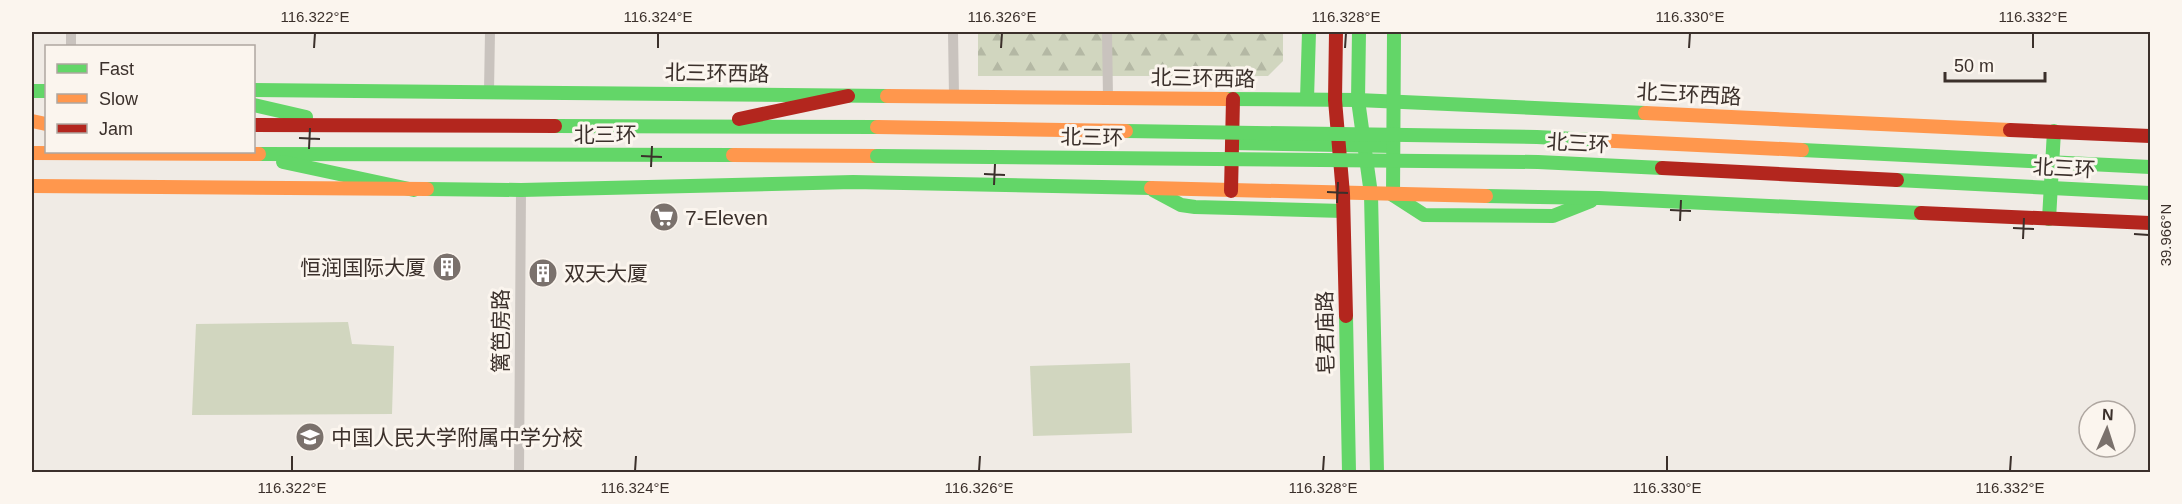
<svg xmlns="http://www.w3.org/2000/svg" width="2182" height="504" viewBox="0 0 2182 504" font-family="Helvetica,'Noto Sans SC',sans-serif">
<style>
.forest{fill:url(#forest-firs)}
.pitch{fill:#d1d6bf}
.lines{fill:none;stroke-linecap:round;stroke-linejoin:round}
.street{stroke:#c9c3be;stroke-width:10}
.fast{stroke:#63d668;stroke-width:14}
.slow{stroke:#ff974d;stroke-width:14}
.jam{stroke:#b3261e;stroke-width:14}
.fast-bridge{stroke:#63d668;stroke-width:14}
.slow-bridge{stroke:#ff974d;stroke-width:14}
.jam-bridge{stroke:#b3261e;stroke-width:14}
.ticks{fill:none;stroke:#3b302b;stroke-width:2}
.labels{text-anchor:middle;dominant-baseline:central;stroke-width:6;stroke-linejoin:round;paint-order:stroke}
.street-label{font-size:21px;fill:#3b302b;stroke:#fbf5ee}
.poi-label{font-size:21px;fill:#3b302b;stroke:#fbf5ee;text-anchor:start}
.neatline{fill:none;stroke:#3b302b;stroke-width:2}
.ticks-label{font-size:15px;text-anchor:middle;fill:#3b302b}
</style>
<defs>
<pattern id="forest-firs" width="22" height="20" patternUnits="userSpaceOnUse" patternTransform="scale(1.5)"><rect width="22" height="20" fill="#d1d6bf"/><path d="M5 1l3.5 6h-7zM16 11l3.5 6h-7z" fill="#b4b8a4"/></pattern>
</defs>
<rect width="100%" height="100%" fill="#f0ebe5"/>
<!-- forest -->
<path class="forest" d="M 978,32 L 1283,32 L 1283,61 L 1268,76 L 978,76 Z"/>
<!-- pitch -->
<g class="pitch">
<path d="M 348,322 L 352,344 L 394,346 L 392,414 L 192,415 L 196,324 Z"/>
<path d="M 1130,363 L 1132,433 L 1033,436 L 1030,366 Z"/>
</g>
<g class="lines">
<!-- street -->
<g class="street">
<path d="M 71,32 L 71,46"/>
<path d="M 953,32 L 954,96"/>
<path d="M 1107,32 L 1108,98"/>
<path d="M 489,91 L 490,32"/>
<path d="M 519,472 L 521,190"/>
</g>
<!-- fast -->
<g class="fast">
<path d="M 1359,32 L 1358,100 L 1371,194 L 1377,472"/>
<path d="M 254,90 L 887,96"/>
<path d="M 32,91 L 46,91"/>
<path d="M 1226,99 L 1358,100 L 1645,113"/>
<path d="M 1307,99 L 1309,32"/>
<path d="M 254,105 L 306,117"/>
<path d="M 555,126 L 877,127"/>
<path d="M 1232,143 L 1393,146"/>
<path d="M 259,154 L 733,155"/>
<path d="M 283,162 L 414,190"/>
<path d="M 427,189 L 521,190 L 853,182 L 1151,188"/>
<path d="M 1153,190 L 1181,205 L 1195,207 L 1343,211"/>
<path d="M 1393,195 L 1424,215 L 1553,216 L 1591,201"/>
<path d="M 1393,195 L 1394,32"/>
<path d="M 1486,196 L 1599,198 L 1921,213"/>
<path d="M 2049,219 L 2054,131"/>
<path d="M 1346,316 L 1349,472"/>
</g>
<!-- slow -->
<g class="slow">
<path d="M 887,96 L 1226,99"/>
<path d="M 1645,113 L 2010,130"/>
<path d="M 32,121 L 46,124"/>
<path d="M 32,153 L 259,154"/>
<path d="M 733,155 L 877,156"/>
<path d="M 32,186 L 427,189"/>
<path d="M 1151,188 L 1486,196"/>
</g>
<!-- jam -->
<g class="jam">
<path d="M 1336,32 L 1335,100 L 1343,194 L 1346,316"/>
<path d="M 739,119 L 848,96"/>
<path d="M 254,125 L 555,126"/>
<path d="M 2010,130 L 2150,136"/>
<path d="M 1231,191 L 1233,99"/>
<path d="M 1921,213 L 2150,223"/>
</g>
<!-- fast-bridge -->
<g class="fast-bridge">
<path d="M 1126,131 L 1537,137 L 1594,140"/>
<path d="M 1802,150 L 2150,167"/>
<path d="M 877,156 L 1538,162 L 1662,168"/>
<path d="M 1897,180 L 2150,193"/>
</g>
<!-- slow-bridge -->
<g class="slow-bridge">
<path d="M 877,127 L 1126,131"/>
<path d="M 1594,140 L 1802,150"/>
</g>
<!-- jam-bridge -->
<path class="jam-bridge" d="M 1662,168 L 1897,180"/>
</g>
<!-- ticks -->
<path class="ticks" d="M 314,48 L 315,33M 658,48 L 658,33M 1001,48 L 1002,33M 1345,48 L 1346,33M 1689,48 L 1690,33M 2033,48 L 2033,33M 299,138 L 320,139M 309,149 L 310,128M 641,156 L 662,157M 651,167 L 652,146M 984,174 L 1005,175M 994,185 L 995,164M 1327,192 L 1348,193M 1337,203 L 1338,182M 1670,210 L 1691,211M 1680,221 L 1681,200M 2013,228 L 2034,229M 2134,234 L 2149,235M 2023,239 L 2024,218M 292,471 L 292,456M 635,471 L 636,456M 979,471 L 980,456M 1323,471 L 1324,456M 1667,471 L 1667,456M 2010,471 L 2011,456"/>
<!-- icons -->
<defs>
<g id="supermarket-disc" transform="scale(1.5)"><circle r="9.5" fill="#7a716c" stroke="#fbf5ee"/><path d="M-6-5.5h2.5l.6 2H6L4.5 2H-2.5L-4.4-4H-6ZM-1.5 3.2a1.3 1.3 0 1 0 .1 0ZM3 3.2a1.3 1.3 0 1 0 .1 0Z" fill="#fff"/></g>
<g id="building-disc" transform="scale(1.5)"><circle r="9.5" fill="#7a716c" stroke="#fbf5ee"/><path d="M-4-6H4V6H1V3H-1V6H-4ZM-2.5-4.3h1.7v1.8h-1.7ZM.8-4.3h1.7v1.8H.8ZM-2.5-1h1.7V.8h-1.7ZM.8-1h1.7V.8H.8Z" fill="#fff"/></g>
<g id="school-disc" transform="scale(1.5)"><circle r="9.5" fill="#7a716c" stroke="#fbf5ee"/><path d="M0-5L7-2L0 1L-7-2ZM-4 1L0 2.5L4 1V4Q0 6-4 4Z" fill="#fff"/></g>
</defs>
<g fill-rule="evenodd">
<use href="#supermarket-disc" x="664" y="217"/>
<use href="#building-disc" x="447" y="267"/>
<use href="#building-disc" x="543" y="273"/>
<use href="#school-disc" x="310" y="437"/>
</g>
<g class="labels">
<!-- street labels -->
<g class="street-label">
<text transform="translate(717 73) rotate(1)">北三环西路</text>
<text transform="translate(1203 78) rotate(1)">北三环西路</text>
<text transform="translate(1689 94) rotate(3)">北三环西路</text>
<text x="605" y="134">北三环</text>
<text transform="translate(1092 137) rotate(1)">北三环</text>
<text transform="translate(1578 143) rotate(3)">北三环</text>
<text transform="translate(2064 168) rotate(3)">北三环</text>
<text transform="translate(500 331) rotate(-90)">篱笆房路</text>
<text transform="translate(1325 333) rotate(-91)">皂君庙路</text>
</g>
<!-- poi labels -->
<g class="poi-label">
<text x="685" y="217">7-Eleven</text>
<text x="426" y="267" text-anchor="end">恒润国际大厦</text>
<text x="564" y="273">双天大厦</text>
<text x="331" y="437">中国人民大学附属中学分校</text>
</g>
</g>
<!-- border -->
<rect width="2182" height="504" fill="none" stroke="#fbf5ee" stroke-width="66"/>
<!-- legend -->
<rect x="45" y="45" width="210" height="108" fill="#fbf5ee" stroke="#aea6a0" stroke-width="1.5"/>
<rect x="57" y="64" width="30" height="9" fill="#63d668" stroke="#aea6a0" stroke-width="1.5"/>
<text x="99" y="75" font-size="18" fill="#3b302b">Fast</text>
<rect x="57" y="94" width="30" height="9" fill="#ff974d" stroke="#aea6a0" stroke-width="1.5"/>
<text x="99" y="105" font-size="18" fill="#3b302b">Slow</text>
<rect x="57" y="124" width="30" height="9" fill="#b3261e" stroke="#aea6a0" stroke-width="1.5"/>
<text x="99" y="135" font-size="18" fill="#3b302b">Jam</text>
<!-- north arrow -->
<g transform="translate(2107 429) rotate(3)"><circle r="28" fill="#fbf5ee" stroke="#aea6a0" stroke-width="1.5"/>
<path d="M0-4.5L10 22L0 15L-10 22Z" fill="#7a716c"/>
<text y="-9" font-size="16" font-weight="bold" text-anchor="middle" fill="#3b302b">N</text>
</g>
<!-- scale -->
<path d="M1945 72v9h100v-9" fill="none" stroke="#3b302b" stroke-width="3"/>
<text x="1954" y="72" font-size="18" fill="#3b302b" stroke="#fbf5ee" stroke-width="4.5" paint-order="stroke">50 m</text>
<rect x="33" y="33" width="2116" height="438" class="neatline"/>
<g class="ticks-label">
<text x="315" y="22">116.322°E</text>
<text x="658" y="22">116.324°E</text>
<text x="1002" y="22">116.326°E</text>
<text x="1346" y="22">116.328°E</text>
<text x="1690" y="22">116.330°E</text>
<text x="2033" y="22">116.332°E</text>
<text transform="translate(2166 235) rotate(-90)" y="5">39.966°N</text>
<text x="292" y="493">116.322°E</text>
<text x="635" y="493">116.324°E</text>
<text x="979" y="493">116.326°E</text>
<text x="1323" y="493">116.328°E</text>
<text x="1667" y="493">116.330°E</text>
<text x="2010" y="493">116.332°E</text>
</g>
</svg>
